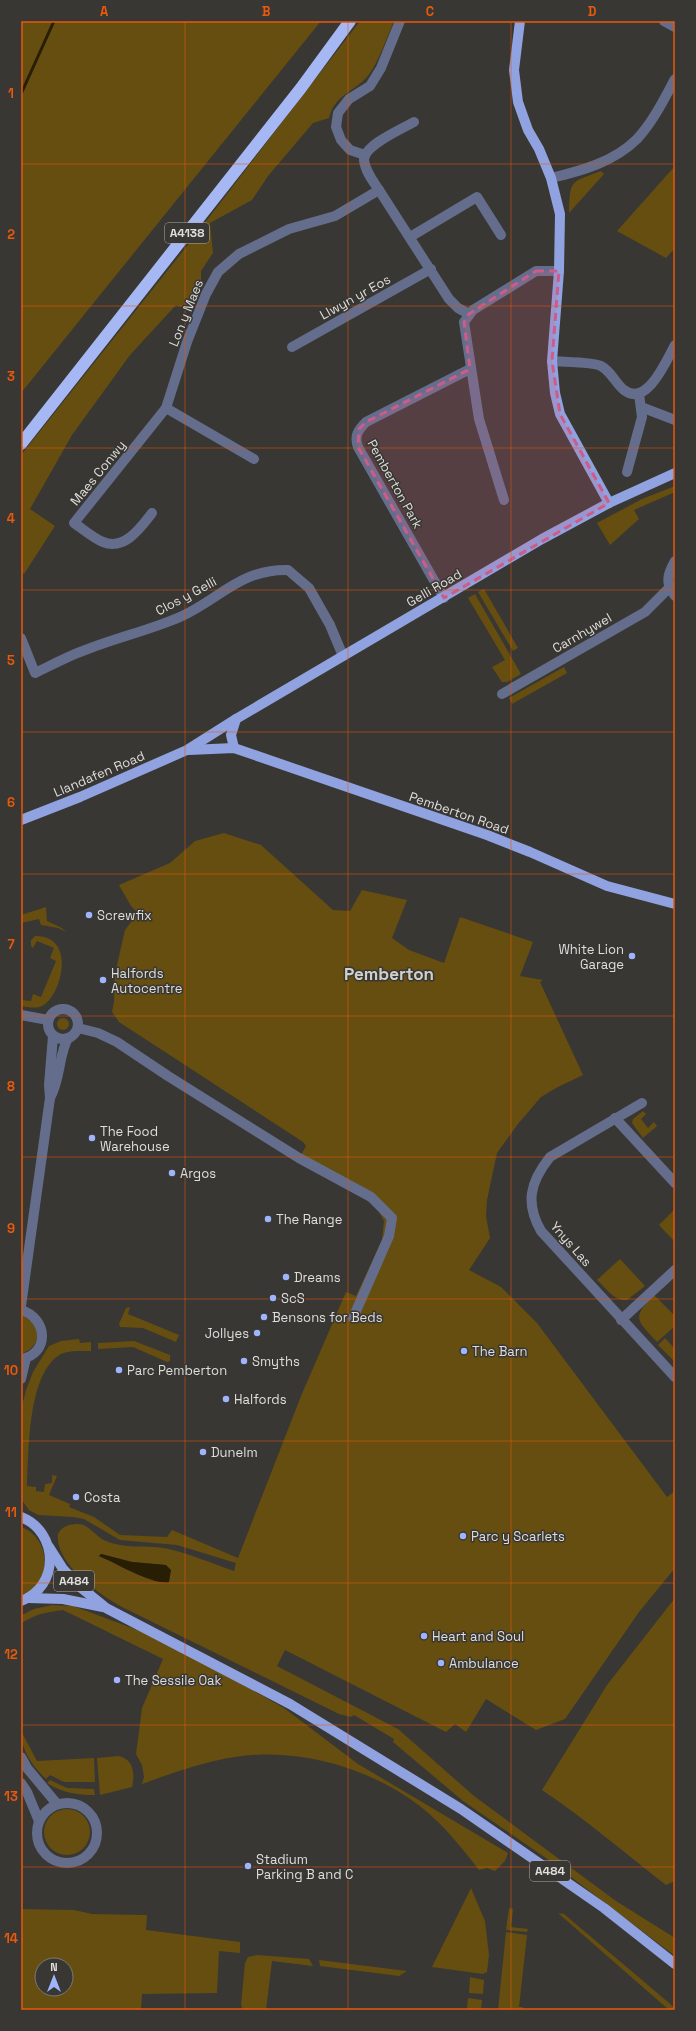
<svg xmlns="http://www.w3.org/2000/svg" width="696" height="2031" viewBox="0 0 696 2031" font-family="'Space Grotesk',sans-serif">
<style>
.green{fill:#664e10;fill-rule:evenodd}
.water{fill:#281e04}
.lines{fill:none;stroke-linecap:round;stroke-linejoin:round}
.stream{stroke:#281e04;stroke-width:3}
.minor{stroke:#646e8c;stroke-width:10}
.major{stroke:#90a2df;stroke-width:10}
.highway{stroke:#a6b8f3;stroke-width:12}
.marked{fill:#cc5d88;fill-opacity:0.2;stroke:#cc5d88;stroke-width:3;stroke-dasharray:8 5;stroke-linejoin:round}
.grid{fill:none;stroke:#e8590c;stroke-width:1;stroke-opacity:0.55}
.poi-dot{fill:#9eb4fd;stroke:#383733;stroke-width:1.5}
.labels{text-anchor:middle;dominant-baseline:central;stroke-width:3;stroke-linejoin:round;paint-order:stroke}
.shield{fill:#383733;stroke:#adaca9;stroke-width:1}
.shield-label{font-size:12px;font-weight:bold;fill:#dfdedc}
.street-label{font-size:13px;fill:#dfdedc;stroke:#383733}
.poi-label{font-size:13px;fill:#dfdedc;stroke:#383733;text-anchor:start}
.district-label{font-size:17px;font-weight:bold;fill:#d1cfcb;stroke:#383733}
.neatline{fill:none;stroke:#e8590c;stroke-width:1.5}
.grid-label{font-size:13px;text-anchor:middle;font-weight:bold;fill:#e8590c}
</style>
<rect width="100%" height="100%" fill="#383733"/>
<!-- green -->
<g class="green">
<path d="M 21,21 L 321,21 L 21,393 Z"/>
<path d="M 360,21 L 394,21 C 388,35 377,66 367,77 C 353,92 334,96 329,118 L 313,123 L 268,176 L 252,200 L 210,223 L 213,253 L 201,271 L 201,285 L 189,309 L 176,305 L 130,355 L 72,435 L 30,509 L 55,526 L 24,574 L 21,571 L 21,455 L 187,246 Z"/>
<path d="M 675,166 L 675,248 L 666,258 L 617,231 Z"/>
<path d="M 601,171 L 604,174 L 569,213 C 570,179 570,183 601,171 Z"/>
<path d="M 675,486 L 675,492 L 634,510 L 639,519 L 610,545 L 597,523 L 642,499 Z"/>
<path d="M 484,589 L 518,648 L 513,651 L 478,592 Z"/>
<path d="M 475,594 L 521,674 L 507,682 L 502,682 L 492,667 L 505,660 L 468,598 Z"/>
<path d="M 564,667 L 567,673 L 512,704 L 509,698 Z"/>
<path d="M 224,833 L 261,845 L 333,910 L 350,911 L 362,890 L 407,900 L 392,938 L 409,950 L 444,963 L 460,917 L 533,942 L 520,976 L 543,980 L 540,982 L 583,1075 L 556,1088 L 541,1097 L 518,1124 L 497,1153 L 487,1200 L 486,1216 L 490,1238 L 469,1270 L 501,1287 L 537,1323 L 667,1497 L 675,1491 L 675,1568 L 639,1612 L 565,1719 L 536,1730 L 486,1699 L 466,1732 L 455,1724 L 446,1732 L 285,1650 L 277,1666 L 398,1729 L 474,1796 L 616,1901 L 675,1938 L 675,1956 L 546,1858 L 463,1801 L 393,1742 L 394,1739 L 354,1715 L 351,1717 L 339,1714 L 120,1606 C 98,1593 55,1564 58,1534 C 62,1526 70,1524 78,1524 C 89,1524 97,1538 106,1541 C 125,1549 145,1545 164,1548 C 188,1553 211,1563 234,1571 L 236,1563 L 177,1545 L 120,1540 L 84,1519 L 73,1517 L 38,1515 L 29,1510 L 21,1499 L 21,1410 L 26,1390 L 33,1372 L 49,1346 L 61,1341 L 79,1339 L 80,1343 L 91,1342 L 91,1351 C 83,1351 69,1350 61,1354 C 27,1373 29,1452 27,1486 L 36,1487 L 36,1491 L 44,1492 L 45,1484 L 52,1483 L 52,1475 L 57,1476 L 49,1495 L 70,1504 L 69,1507 L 94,1517 L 120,1535 L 167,1537 L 172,1530 L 238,1558 L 301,1396 L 346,1292 L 356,1296 L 382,1240 L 384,1221 L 375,1205 L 299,1158 L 306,1146 L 303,1142 L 119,1022 L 112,1012 L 114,1002 L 115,974 L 125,930 L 138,913 L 131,906 L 119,885 L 170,863 L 195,841 ZM 101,1554 L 132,1562 L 166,1565 L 169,1582 C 152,1585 116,1563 99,1556 Z"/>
<path d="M 46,907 L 47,921 L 60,927 L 67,932 L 58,928 L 41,925 L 39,919 L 21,923 L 21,915 Z"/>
<path d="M 35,936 C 77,935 62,996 42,1006 C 36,1009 27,1007 21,1006 L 21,1000 L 31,1001 L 33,994 L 41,997 L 56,961 L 50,958 L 54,948 L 37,941 L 33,948 L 31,946 L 31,940 Z"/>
<circle cx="63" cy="1024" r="6"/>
<path d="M 643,1111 L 646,1114 L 641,1119 L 648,1128 L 654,1122 L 657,1126 L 643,1138 L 632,1123 L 633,1119 Z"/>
<path d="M 675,1209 L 675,1242 L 659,1225 Z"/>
<path d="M 620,1259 L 645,1286 L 627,1300 C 614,1301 606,1288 597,1280 Z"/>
<path d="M 654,1295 L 675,1316 L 675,1326 L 657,1342 C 637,1320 631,1318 654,1295 Z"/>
<path d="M 130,1307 L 128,1314 L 179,1335 L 176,1342 L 143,1328 L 120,1327 L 119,1324 L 126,1308 Z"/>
<path d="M 21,1315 C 42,1324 43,1346 21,1354 Z"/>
<path d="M 665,1338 L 675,1349 L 675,1362 L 658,1345 Z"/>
<path d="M 134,1341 L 170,1355 L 170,1361 L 167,1362 L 133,1347 L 98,1349 L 98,1343 Z"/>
<path d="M 21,1527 C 45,1535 52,1567 36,1586 C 33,1590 26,1593 21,1596 Z"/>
<path d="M 675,1598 L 675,1881 L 666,1885 C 625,1853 585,1819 542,1790 L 607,1685 Z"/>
<path d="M 52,1605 L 73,1606 L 84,1610 L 140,1631 L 233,1679 L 284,1708 L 358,1764 L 508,1853 L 505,1861 L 495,1871 L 487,1868 L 479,1870 C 462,1848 443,1824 421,1807 C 371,1768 299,1747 235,1757 C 203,1762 172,1773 142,1784 L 144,1777 L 142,1765 L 136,1754 L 142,1708 L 163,1659 L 63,1610 C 47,1612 34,1614 21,1624 L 22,1615 L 34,1609 Z"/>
<path d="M 21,1731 L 37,1761 L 94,1758 L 95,1782 L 64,1782 L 50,1775 L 46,1779 C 32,1766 21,1750 21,1731 Z"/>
<path d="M 118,1756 C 134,1759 135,1774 132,1787 L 100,1795 L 97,1758 Z"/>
<path d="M 50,1780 L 67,1788 L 94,1789 L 95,1795 C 77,1795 63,1793 47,1783 Z"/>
<circle cx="67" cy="1832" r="23"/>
<path d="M 471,1888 L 485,1921 L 489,1955 L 487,1972 L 483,1974 L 432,1967 Z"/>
<path d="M 509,1908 L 513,1909 L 511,1927 L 528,1929 L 527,1932 L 506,1930 Z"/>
<path d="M 21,1909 L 74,1910 L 92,1914 L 147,1915 L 146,1930 L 240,1942 L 240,1953 L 219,1951 L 217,1993 L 142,1994 L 141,2010 L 21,2010 ZM 42,1965 L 66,1965 L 66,1989 L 42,1989 Z"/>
<path d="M 558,1913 L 564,1914 L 675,2008 L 675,2010 L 669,2010 Z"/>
<path d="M 506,1932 L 527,1935 L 519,2007 L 523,2007 L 523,2010 L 498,2010 Z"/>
<path d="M 257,1955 L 309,1959 L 313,1966 L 272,1961 L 266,2010 L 243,2010 L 241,2005 L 245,1963 L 248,1957 Z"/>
<path d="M 319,1960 L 407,1971 L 399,1976 L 320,1966 Z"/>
<path d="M 470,1977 L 484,1980 L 483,1994 L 469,1993 Z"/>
<path d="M 468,1998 L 482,2000 L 481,2010 L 467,2010 Z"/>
</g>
<!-- water -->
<path class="water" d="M 101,1554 L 132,1562 L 166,1565 L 171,1570 L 169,1582 C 152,1585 116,1563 99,1556 Z"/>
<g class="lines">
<!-- stream -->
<path class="stream" d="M 21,94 L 54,21"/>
<!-- minor -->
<g class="minor">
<path d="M 664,21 L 675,27"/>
<path d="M 414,122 C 402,129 364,145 364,160 C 365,171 373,181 379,190 L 449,299 L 458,308 L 469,314"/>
<path d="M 365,155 L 350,150 L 341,140 L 336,127 L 338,113 L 349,99 L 370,86 L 381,68 L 400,21"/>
<path d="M 551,178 C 581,171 614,162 637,139 C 653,122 664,99 675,79"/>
<path d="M 410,237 L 477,197 L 501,235"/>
<path d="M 292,347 L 431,269"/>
<path d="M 552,361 C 562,362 595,362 601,366 C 612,372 615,383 624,390 C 647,408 667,359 675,345"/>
<path d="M 641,407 L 675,420"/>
<path d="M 166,408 L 254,459"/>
<path d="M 627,472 L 642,417 L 639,394"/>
<path d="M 504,500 L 479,419 L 464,322 L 473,310 L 536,271 L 559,271"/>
<path d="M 152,513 C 141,527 125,551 103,542 C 93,538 83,529 74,523 L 166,408 L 187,342 L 206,294 L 218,272 L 239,254 L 289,229 L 335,216 L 379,190"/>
<path d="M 675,561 C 667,575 665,583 675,596"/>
<path d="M 444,598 L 358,447 C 354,436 358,430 366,422 L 470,369"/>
<path d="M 21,638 L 35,673 C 52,665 70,655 88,649 C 119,637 150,630 180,617 C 220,599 240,569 288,570 L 309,588 L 330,625 L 343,656"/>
<path d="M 502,694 L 645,612 L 669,588"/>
<circle cx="63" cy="1024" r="15"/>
<path d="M 21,1015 L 48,1020"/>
<path d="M 78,1028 L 98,1033 L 117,1042 L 168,1076 L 299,1158 L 371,1197 L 392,1218 L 389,1236 L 353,1318"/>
<path d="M 50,1098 C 61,1078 58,1057 68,1038"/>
<path d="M 642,1103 L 550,1157 C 530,1182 525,1203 541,1231 L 675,1377"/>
<path d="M 615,1118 L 675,1183"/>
<path d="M 21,1306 L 50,1098 L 49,1085 L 53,1036"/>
<path d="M 21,1310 C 48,1318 50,1354 21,1359"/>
<path d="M 621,1320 L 675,1270"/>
<path d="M 21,1379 L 26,1358"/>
<path d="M 21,1757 L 27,1768 L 57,1804"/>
<path d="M 21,1783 L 27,1792 L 39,1821"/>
<circle cx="67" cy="1833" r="30"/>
</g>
<!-- major -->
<g class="major">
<path d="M 520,21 L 514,70 L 518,102 L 528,130 L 539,149 L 551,178 L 560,214 L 559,271 L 552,361 L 555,393 L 560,414 L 609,503"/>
<path d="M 234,748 L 231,735 L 236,719"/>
<path d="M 189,750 L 234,748 L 487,835 L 530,852 L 607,886 L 675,904"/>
<path d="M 21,820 L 80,797 L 187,750 L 236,719 L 542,539 L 609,503 L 675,473"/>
<path d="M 21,1517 C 59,1532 60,1587 21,1601"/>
<path d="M 49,1547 L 63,1569 L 79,1586 L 106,1608 L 290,1704 L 461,1809 L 604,1908 L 675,1964"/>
<path d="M 28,1598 L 63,1599 L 103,1607"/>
</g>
<!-- highway -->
<path class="highway" d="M 21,444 L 301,88 L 350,21"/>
</g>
<!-- marked area -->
<path class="marked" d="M 536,271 L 559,271 L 552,361 L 560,414 L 609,503 L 444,598 L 358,447 L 359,429 L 366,422 L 470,369 L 464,322 L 469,314 Z"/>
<!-- grid -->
<path class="grid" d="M 185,21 L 185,2010M 348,21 L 348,2010M 511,21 L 511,2010M 21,164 L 675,164M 21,306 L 675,306M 21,448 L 675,448M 21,590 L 675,590M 21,732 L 675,732M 21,874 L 675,874M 21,1016 L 675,1016M 21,1157 L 675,1157M 21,1299 L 675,1299M 21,1441 L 675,1441M 21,1583 L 675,1583M 21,1725 L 675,1725M 21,1867 L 675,1867"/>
<!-- markers -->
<g class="poi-dot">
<circle cx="89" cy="915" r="4"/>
<circle cx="632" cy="956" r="4"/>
<circle cx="103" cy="980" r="4"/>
<circle cx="92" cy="1138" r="4"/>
<circle cx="172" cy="1173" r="4"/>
<circle cx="268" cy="1219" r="4"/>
<circle cx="286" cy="1277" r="4"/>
<circle cx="273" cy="1298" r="4"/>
<circle cx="264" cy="1317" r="4"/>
<circle cx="257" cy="1333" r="4"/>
<circle cx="464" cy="1351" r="4"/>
<circle cx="244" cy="1361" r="4"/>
<circle cx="119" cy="1370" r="4"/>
<circle cx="226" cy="1399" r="4"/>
<circle cx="203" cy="1452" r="4"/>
<circle cx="76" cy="1497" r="4"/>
<circle cx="463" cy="1536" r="4"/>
<circle cx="424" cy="1636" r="4"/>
<circle cx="441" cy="1663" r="4"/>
<circle cx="117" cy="1680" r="4"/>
<circle cx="248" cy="1866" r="4"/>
</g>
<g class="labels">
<!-- shield labels -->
<g class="shield">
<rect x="165" y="223" width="44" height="20" rx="3"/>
<rect x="54" y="1571" width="40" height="20" rx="3"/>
<rect x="530" y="1861" width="40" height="20" rx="3"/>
</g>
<g class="shield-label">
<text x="187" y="233">A4138</text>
<text x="74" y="1581">A484</text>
<text x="550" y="1871">A484</text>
</g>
<!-- street labels -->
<g class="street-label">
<text transform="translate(355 297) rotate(-29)">Llwyn yr Eos</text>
<text transform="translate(186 313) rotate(-68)">Lon y Maes</text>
<text transform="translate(98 473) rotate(-51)">Maes Conwy</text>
<text transform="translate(395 484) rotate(61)">Pemberton Park</text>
<text transform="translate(434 588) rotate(-30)">Gelli Road</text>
<text transform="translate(186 596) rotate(-28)">Clos y Gelli</text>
<text transform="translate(582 633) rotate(-30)">Carnhywel</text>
<text transform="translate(99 774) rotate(-23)">Llandafen Road</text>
<text transform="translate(459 813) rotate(19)">Pemberton Road</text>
<text transform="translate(571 1244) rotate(49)">Ynys Las</text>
</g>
<!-- poi labels -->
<g class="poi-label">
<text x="97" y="915">Screwfix</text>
<text x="624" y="949" text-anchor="end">White Lion<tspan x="624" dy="15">Garage</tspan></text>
<text x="111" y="973">Halfords<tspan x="111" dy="15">Autocentre</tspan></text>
<text x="100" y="1131">The Food<tspan x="100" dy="15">Warehouse</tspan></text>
<text x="180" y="1173">Argos</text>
<text x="276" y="1219">The Range</text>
<text x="294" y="1277">Dreams</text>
<text x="281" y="1298">ScS</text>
<text x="272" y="1317">Bensons for Beds</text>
<text x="249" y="1333" text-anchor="end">Jollyes</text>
<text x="472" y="1351">The Barn</text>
<text x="252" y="1361">Smyths</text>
<text x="127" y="1370">Parc Pemberton</text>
<text x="234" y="1399">Halfords</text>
<text x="211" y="1452">Dunelm</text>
<text x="84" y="1497">Costa</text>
<text x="471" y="1536">Parc y Scarlets</text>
<text x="432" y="1636">Heart and Soul</text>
<text x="449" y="1663">Ambulance</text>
<text x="125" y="1680">The Sessile Oak</text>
<text x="256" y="1859">Stadium<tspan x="256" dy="15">Parking B and C</tspan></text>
</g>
<!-- district labels -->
<g class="district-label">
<text x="389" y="974">Pemberton</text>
</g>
</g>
<!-- border -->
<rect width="696" height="2031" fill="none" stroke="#383733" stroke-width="44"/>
<!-- north arrow -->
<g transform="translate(54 1977)"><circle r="19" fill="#383733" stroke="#7b7a77"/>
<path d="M0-3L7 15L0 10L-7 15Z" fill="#9eb4fd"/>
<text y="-6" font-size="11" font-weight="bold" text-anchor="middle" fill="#dfdedc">N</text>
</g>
<rect x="22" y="22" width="652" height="1987" class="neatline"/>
<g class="grid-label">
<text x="104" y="16">A</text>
<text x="266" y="16">B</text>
<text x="430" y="16">C</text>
<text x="592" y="16">D</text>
<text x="11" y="98">1</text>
<text x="11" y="239">2</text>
<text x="11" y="381">3</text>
<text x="11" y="523">4</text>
<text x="11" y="665">5</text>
<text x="11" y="807">6</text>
<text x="11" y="949">7</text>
<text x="11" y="1091">8</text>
<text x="11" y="1233">9</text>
<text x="11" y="1375">10</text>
<text x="11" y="1517">11</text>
<text x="11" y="1659">12</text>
<text x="11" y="1801">13</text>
<text x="11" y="1943">14</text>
</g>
</svg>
